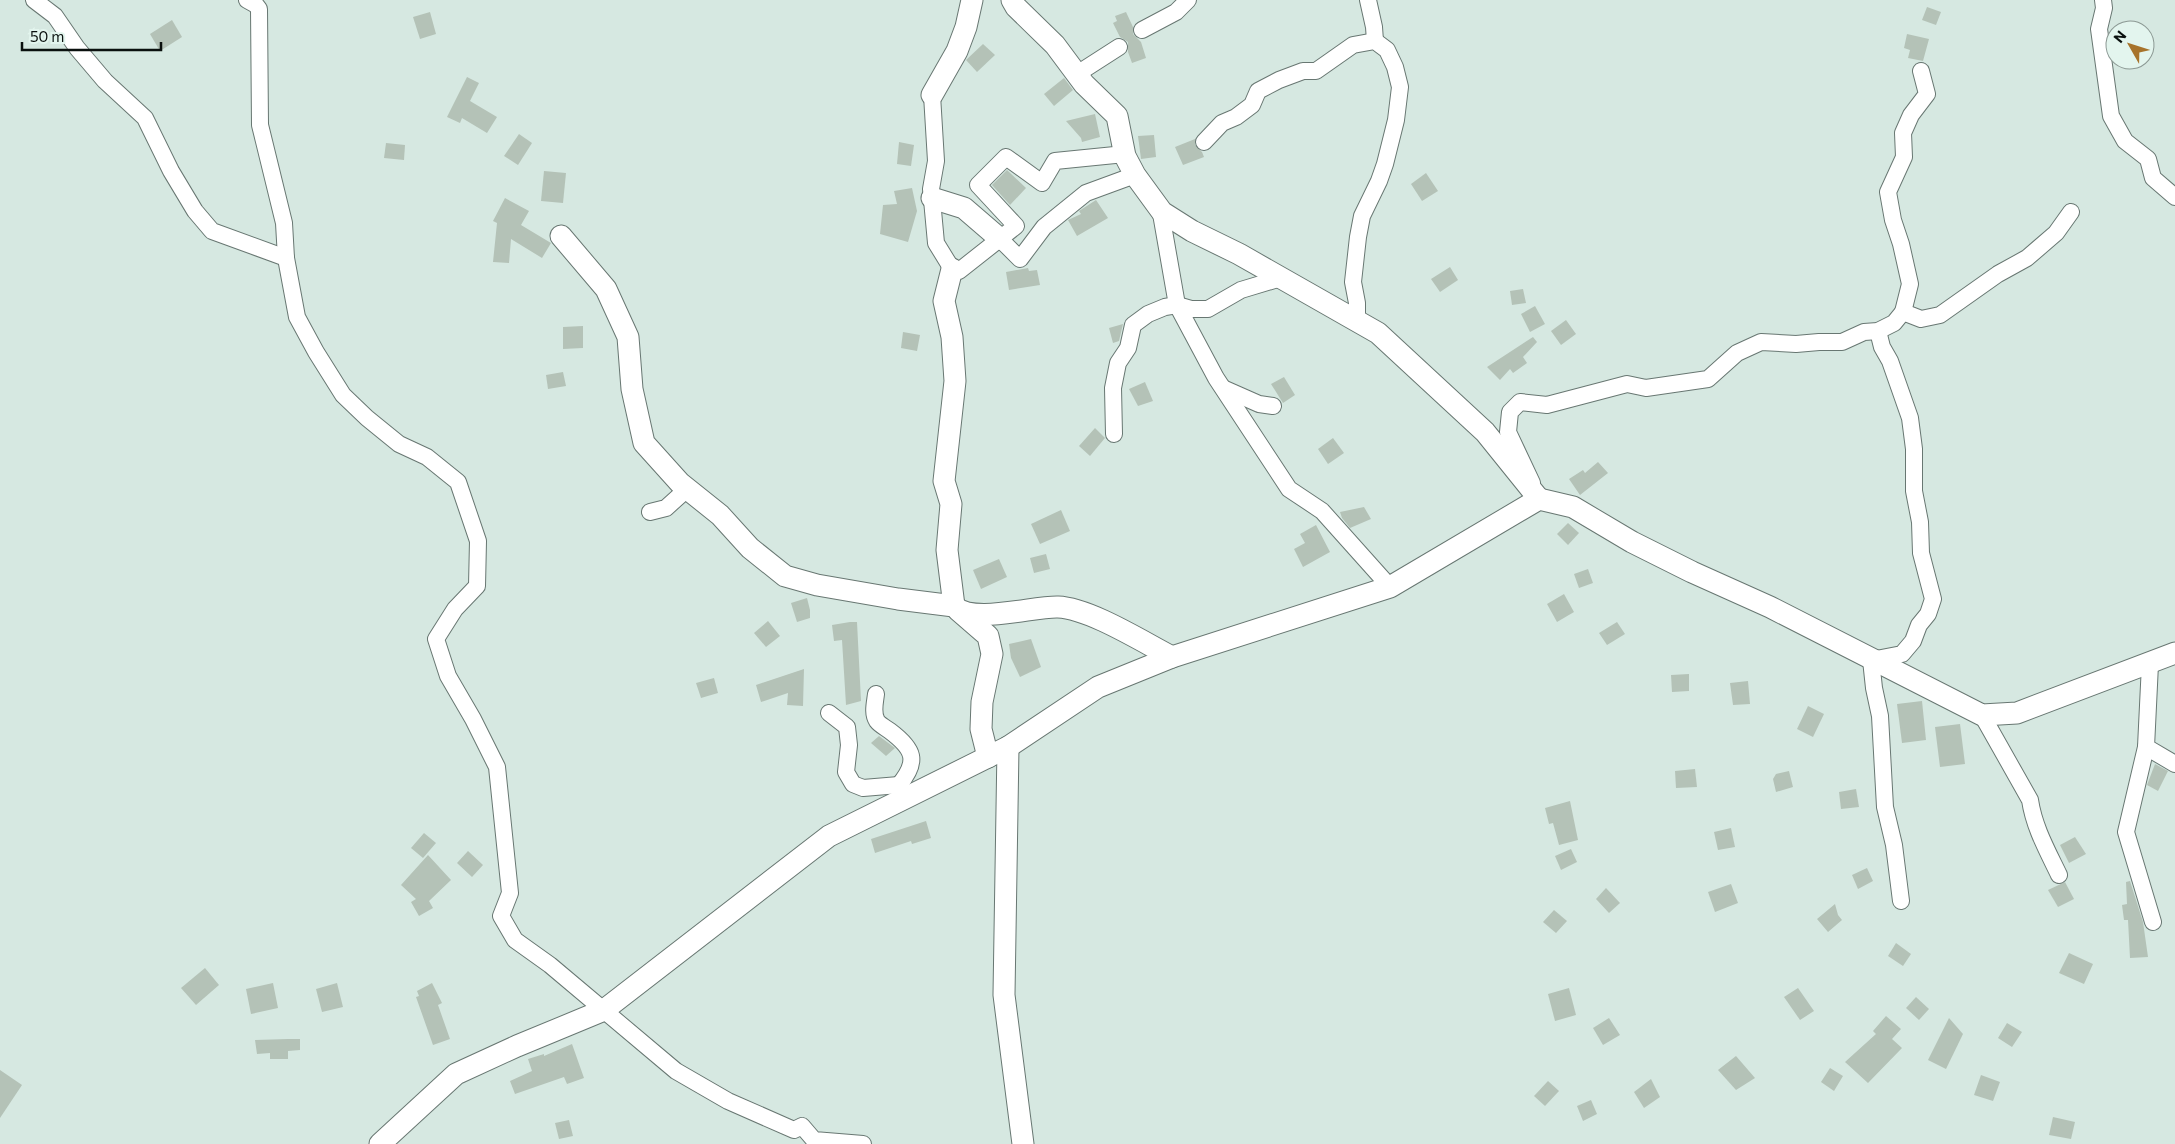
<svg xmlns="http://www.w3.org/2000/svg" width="2175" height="1144" viewBox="0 0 2175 1144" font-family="Commissioner,sans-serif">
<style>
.building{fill:#b4c2b7}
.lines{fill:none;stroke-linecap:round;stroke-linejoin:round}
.minor-casing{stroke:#687772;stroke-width:18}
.tertiary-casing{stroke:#687772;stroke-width:23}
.minor{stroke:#fff;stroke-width:16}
.tertiary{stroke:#fff;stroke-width:21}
</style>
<rect width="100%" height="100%" fill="#d6e8e1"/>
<!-- building -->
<g class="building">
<path d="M 1927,7 L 1941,12 L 1936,25 L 1922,20 Z"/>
<path d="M 430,12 L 436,34 L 420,39 L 413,17 Z"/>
<path d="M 1126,12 L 1133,27 L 1133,34 L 1141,42 L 1146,58 L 1132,63 L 1128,52 L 1128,42 L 1120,37 L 1113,23 L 1117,21 L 1115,16 Z"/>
<path d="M 172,20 L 182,37 L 160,51 L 150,34 Z"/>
<path d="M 1907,34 L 1929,39 L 1923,61 L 1908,58 L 1910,50 L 1904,48 Z"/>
<path d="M 983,44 L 995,55 L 977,72 L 966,60 Z"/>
<path d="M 467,77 L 479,83 L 470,101 L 497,117 L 487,133 L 462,118 L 460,123 L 447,117 Z"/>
<path d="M 1064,78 L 1073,90 L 1054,106 L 1044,94 Z"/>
<path d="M 1095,114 L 1100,137 L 1082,142 L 1081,138 L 1066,121 Z"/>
<path d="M 519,134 L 532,143 L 518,165 L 504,156 Z"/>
<path d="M 1154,135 L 1156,157 L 1141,159 L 1138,136 Z"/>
<path d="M 1195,139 L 1195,145 L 1202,152 L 1204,157 L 1183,165 L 1175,147 Z"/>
<path d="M 899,142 L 914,145 L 911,166 L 897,164 Z"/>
<path d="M 386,143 L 405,145 L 404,160 L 384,158 Z"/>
<path d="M 1007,170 L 1026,188 L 1010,205 L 992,185 Z"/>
<path d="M 544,171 L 566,173 L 563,203 L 541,201 Z"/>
<path d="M 1426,173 L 1438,191 L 1422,201 L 1411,184 Z"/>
<path d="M 912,188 L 917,211 L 908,242 L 880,234 L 883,205 L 897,204 L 894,191 Z"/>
<path d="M 505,198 L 529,211 L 521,225 L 551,243 L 542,258 L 511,239 L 509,263 L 493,262 L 497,223 L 493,221 Z"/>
<path d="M 1096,200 L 1108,218 L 1077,236 L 1068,220 L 1081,214 L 1079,211 Z"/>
<path d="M 1450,267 L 1458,280 L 1440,292 L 1431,279 Z"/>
<path d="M 1028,268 L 1029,271 L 1037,270 L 1040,285 L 1009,290 L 1006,272 Z"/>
<path d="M 1523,289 L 1526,303 L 1512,305 L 1510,291 Z"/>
<path d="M 1535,306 L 1545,324 L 1530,332 L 1521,314 Z"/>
<path d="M 1566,320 L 1576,334 L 1561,345 L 1551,331 Z"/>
<path d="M 1123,324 L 1119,341 L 1113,343 L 1109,328 Z"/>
<path d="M 583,326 L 583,348 L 563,349 L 563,327 Z"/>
<path d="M 903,332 L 920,335 L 917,351 L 901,348 Z"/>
<path d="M 1533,337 L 1537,342 L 1523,357 L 1527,363 L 1513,373 L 1510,369 L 1500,380 L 1487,367 Z"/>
<path d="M 563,372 L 566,386 L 548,389 L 546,375 Z"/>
<path d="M 1284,377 L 1295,395 L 1283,403 L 1271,384 Z"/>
<path d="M 1145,382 L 1153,401 L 1138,406 L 1129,389 Z"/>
<path d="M 1095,428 L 1105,438 L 1090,456 L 1079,446 Z"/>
<path d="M 1333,438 L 1344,453 L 1328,464 L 1318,449 Z"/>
<path d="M 1598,462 L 1608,473 L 1580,495 L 1569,479 L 1583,470 L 1585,473 Z"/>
<path d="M 1364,507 L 1371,519 L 1350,528 L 1342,518 L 1340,512 Z"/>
<path d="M 1061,510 L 1070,531 L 1040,544 L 1031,524 Z"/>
<path d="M 1568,523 L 1579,533 L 1568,545 L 1557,534 Z"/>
<path d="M 1316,525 L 1330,552 L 1303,567 L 1294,549 L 1305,543 L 1300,534 Z"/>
<path d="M 1046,554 L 1050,569 L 1034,573 L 1030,558 Z"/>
<path d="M 999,559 L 1007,577 L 981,589 L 973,570 Z"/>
<path d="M 1588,569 L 1593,583 L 1579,588 L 1574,574 Z"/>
<path d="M 1564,594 L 1574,612 L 1557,622 L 1547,604 Z"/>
<path d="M 807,598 L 810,610 L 810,618 L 797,622 L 791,603 Z"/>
<path d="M 768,621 L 780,636 L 766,647 L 754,633 Z"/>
<path d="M 850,622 L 857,622 L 861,701 L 846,705 L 842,640 L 834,641 L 832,625 Z"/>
<path d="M 1617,622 L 1625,634 L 1607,645 L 1599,633 Z"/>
<path d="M 1031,639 L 1041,667 L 1020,677 L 1011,658 L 1009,644 Z"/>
<path d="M 804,669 L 803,706 L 787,705 L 788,693 L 761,702 L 756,685 Z"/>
<path d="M 1689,674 L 1689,691 L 1672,692 L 1671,675 Z"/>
<path d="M 714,678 L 718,693 L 701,698 L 696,683 Z"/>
<path d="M 1748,681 L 1750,704 L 1733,705 L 1730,683 Z"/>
<path d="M 1922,701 L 1926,740 L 1902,743 L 1897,704 Z"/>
<path d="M 1808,706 L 1824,714 L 1813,737 L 1797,729 Z"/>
<path d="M 1960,724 L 1965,764 L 1940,767 L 1935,727 Z"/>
<path d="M 879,736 L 895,748 L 886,756 L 871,743 Z"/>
<path d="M 2155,764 L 2168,771 L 2158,791 L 2147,785 Z"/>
<path d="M 1695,769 L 1697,787 L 1676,788 L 1675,771 Z"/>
<path d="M 1789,771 L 1793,787 L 1776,792 L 1773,779 L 1776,774 Z"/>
<path d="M 1856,789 L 1859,807 L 1841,809 L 1839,792 Z"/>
<path d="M 1570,801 L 1578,840 L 1559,845 L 1553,823 L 1549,824 L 1545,808 Z"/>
<path d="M 926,821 L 931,838 L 912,844 L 911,841 L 875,853 L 871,839 Z"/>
<path d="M 1731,828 L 1735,847 L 1718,850 L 1714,832 Z"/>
<path d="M 424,833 L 436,843 L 423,858 L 411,848 Z"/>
<path d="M 2075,837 L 2086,854 L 2069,863 L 2060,845 Z"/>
<path d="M 1571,849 L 1577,862 L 1561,870 L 1555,856 Z"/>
<path d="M 468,851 L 483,865 L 472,877 L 457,863 Z"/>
<path d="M 428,855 L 451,880 L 429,901 L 433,908 L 419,916 L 411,902 L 416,899 L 401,885 Z"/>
<path d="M 1867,868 L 1873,881 L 1858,889 L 1852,875 Z"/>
<path d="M 2130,881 L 2143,922 L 2148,957 L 2130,958 L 2128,920 L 2124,920 L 2122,905 L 2127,904 L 2126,882 Z"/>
<path d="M 2065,882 L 2074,899 L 2058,907 L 2048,890 Z"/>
<path d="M 1731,884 L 1738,903 L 1715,912 L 1708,892 Z"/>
<path d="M 1606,888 L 1620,903 L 1609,913 L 1596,899 Z"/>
<path d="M 1835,904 L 1838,915 L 1842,920 L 1828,932 L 1817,919 Z"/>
<path d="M 1554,910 L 1567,921 L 1556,933 L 1543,922 Z"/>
<path d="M 1896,943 L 1911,954 L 1903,966 L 1888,956 Z"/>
<path d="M 2069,953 L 2093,964 L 2084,984 L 2059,973 Z"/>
<path d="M 205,968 L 219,985 L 196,1005 L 181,988 Z"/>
<path d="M 273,983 L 278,1008 L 251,1014 L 246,989 Z"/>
<path d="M 337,983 L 343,1007 L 322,1012 L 316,989 Z"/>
<path d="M 432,983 L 442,1003 L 438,1005 L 450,1039 L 433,1045 L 416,997 L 419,996 L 417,991 Z"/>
<path d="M 1569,988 L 1576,1015 L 1555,1021 L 1548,994 Z"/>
<path d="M 1798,988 L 1814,1011 L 1800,1020 L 1784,997 Z"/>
<path d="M 1916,997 L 1929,1009 L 1919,1020 L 1906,1008 Z"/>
<path d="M 1886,1016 L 1901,1029 L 1892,1039 L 1902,1048 L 1868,1083 L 1845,1062 L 1876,1034 L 1873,1031 Z"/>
<path d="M 1609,1018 L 1620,1035 L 1603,1045 L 1593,1028 Z"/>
<path d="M 1949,1018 L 1963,1034 L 1946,1069 L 1928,1060 Z"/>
<path d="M 2007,1023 L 2022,1032 L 2012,1047 L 1998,1038 Z"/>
<path d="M 288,1039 L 300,1039 L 300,1050 L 288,1051 L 288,1059 L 270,1059 L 270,1053 L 257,1054 L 255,1040 Z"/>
<path d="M 572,1044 L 584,1078 L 567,1084 L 564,1077 L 515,1094 L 510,1081 L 532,1071 L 528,1059 L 544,1054 L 544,1056 Z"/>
<path d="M 1736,1056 L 1755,1078 L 1736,1090 L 1718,1070 Z"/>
<path d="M 1830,1068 L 1843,1076 L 1834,1091 L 1821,1082 Z"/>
<path d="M 0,1070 L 22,1085 L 0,1118 Z"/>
<path d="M 1981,1075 L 2000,1082 L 1993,1101 L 1974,1095 Z"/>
<path d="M 1651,1079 L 1660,1097 L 1644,1108 L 1634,1092 Z"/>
<path d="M 1548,1081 L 1559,1091 L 1545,1106 L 1534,1096 Z"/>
<path d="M 1591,1100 L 1597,1114 L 1583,1121 L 1577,1106 Z"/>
<path d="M 2053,1117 L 2075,1122 L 2071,1139 L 2049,1135 Z"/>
<path d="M 569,1120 L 573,1136 L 559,1139 L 555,1123 Z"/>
</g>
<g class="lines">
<!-- minor casing -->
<g class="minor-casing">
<g id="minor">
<path d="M 34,0 L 55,16 L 77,48 L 105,81 L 145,118 L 171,171 L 195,211 L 212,231 L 286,258 L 297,317 L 316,352 L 343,395 L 367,418 L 399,444 L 427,457 L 458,482 L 478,541 L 477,586 L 455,609 L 436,639 L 448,676 L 473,719 L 497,767 L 510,893 L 501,916 L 515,940 L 550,965 L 676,1071 L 728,1101 L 794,1130 L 802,1126 L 814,1140 L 863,1144"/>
<path d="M 247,0 L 256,5 L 259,9 L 260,125 L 284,223 L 286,258"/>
<path d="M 1368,0 L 1374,27 L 1375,41"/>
<path d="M 2103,0 L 2104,8 L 2099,29 L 2111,116 L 2125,141 L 2148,159 L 2153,178 L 2175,197"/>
<path d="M 1142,30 L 1176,12 L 1188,0"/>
<path d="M 1077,74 L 1119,47"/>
<path d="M 932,95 L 936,161 L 931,189 L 936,243 L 952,269 L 959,271 L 1016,226 L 978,185 L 1006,157 L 1042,183 L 1055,161 L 1125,154"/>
<path d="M 1204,142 L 1222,123 L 1236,117 L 1252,105 L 1258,91 L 1279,80 L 1303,71 L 1316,71 L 1353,45 L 1375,41 L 1387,50 L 1395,67 L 1400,87 L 1396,120 L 1385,164 L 1379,181 L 1362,216 L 1358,237 L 1353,282 L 1357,303 L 1357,321"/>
<path d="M 1160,208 L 1177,305 L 1216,378 L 1289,489 L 1322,511 L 1390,587"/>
<path d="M 1000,239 L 1020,259 L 1044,227 L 1086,193 L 1135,175"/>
<path d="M 1903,312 L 1910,284 L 1901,244 L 1893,220 L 1888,192 L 1904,157 L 1903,133 L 1911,115 L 1927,94 L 1921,71"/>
<path d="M 1878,331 L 1882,347 L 1890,361 L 1910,418 L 1914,449 L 1914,491 L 1920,522 L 1921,553 L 1933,599 L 1928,614 L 1919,625 L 1913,641 L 1902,654 L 1871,660 L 1874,688 L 1880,716 L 1885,807 L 1894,845 L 1901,901"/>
<path d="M 1225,389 L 1259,404 L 1273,406"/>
<path d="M 1114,434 L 1113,388 L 1118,363 L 1128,348 L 1133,325 L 1148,314 L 1165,307 L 1177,305 L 1191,309 L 1208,309 L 1241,290 L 1281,278"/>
<path d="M 1532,483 L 1508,432 L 1510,412 L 1520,402 L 1547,405 L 1627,384 L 1646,388 L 1708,379 L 1737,353 L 1761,342 L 1796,344 L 1819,342 L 1842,342 L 1864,332 L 1878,331 L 1894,323 L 1903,312 L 1921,319 L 1940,315 L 1998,274 L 2027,258 L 2056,233 L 2071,212"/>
<path d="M 650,512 L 666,508 L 687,489"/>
<path d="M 2150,664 L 2146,747 L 2175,764"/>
<path d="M 876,694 C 875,703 872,713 877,721 C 880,725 886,728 890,731 C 914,749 919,761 899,785 L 900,796"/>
<path d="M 829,713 L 847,727 L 849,745 L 846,772 L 853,784 L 863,788 L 899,785"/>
<path d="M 1982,715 L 2030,800 C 2034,827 2047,850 2059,875"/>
<path d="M 2146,747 L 2126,832 L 2153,922"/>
</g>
</g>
<!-- tertiary casing -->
<g class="tertiary-casing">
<g id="tertiary">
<path d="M 1012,0 L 1016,7 L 1055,45 L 1084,84 L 1117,116 L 1125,156 L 1135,175 L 1162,212 L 1192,231 L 1239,254 L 1378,333 L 1485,432 L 1539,499"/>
<path d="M 932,95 L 957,51 L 966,27 L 972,0"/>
<path d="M 932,198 L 964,208 L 1000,239"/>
<path d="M 561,236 L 606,289 L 628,337 L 632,389 L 644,443 L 680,483 L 720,515 L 750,548 L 785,576 L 817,585 L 898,599 L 954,606 C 972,625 1034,606 1058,607 C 1089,608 1143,642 1172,657"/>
<path d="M 952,269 L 944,301 L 952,337 L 955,381 L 944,481 L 951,504 L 947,550 L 954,606"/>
<path d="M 958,610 L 988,636 L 992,654 L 982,702 L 981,729 L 988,757"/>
<path d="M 1008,747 L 1004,995 L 1023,1144"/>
<path d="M 380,1144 L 456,1074 L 517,1046 L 604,1010 L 829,836 L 1008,747 L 1098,687 L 1172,657 L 1390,587 L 1539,499 L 1573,507 L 1632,542 L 1692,572 L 1770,607 L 1982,715 L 2017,713 L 2175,653"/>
</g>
</g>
<!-- minor -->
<use href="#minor" class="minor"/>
<!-- tertiary -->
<use href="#tertiary" class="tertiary"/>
</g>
<!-- north arrow -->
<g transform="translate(2130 45) rotate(309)"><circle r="24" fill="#e3f5ee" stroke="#8c9994"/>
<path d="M0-4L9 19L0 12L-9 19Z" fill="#a7732b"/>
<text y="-8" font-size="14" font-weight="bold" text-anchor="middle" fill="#0a100e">N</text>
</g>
<!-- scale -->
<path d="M22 42v8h139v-8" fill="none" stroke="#0a100e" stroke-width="2.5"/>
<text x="30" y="42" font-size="15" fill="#0a100e" stroke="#e3f5ee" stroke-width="4" paint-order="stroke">50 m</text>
</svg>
